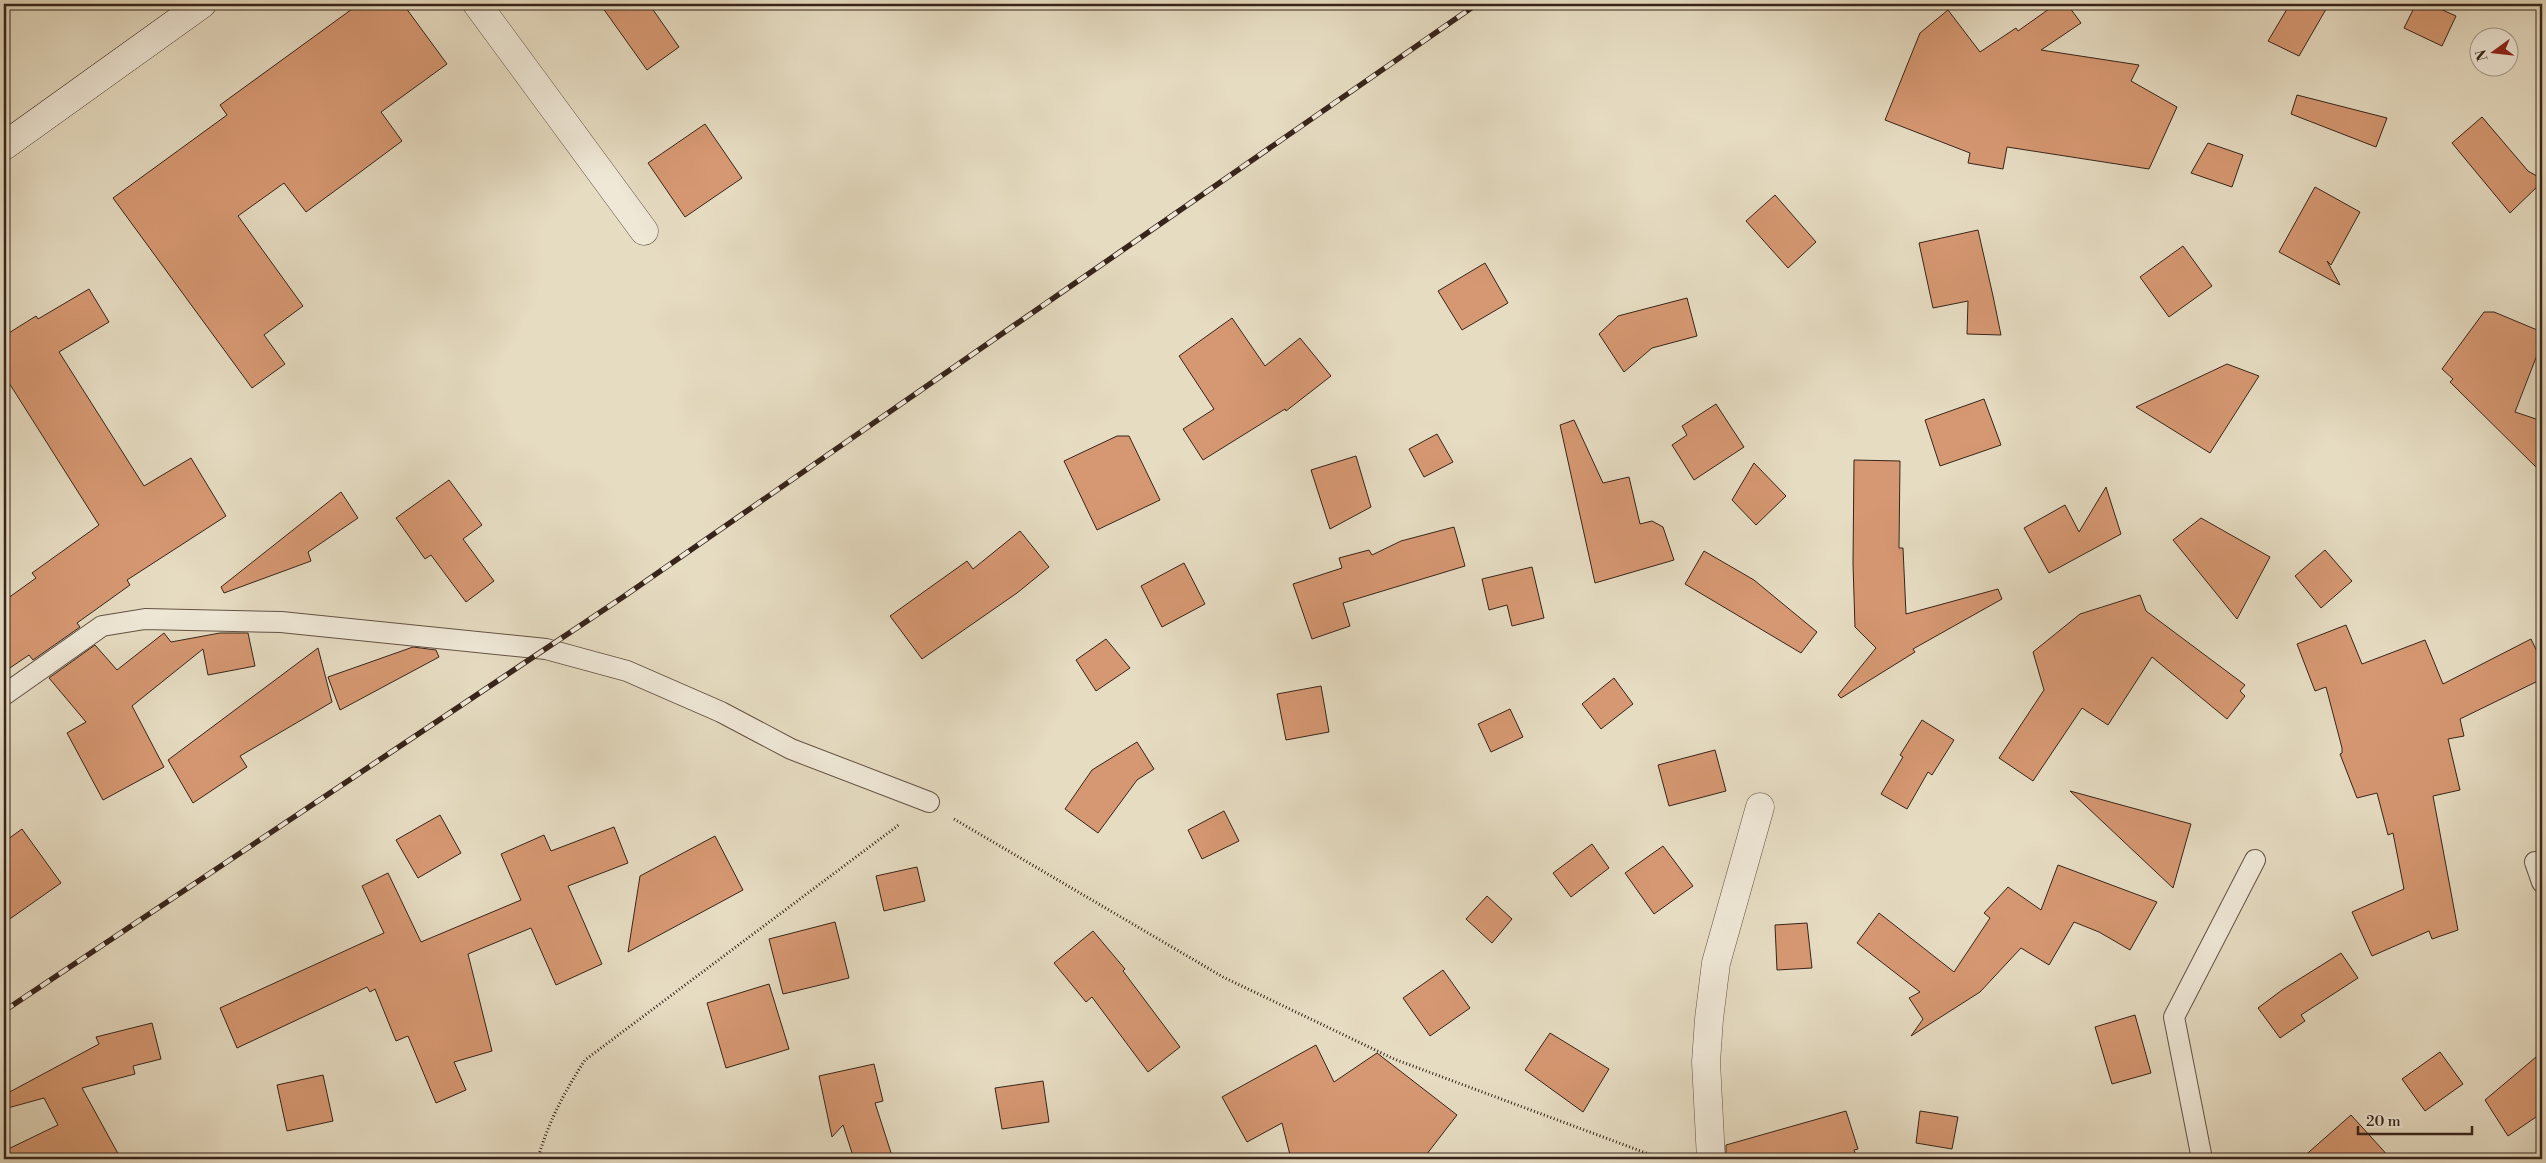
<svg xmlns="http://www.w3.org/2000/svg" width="2546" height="1163" viewBox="0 0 2546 1163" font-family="'Libre Bodoni',serif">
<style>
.building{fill:#d69872;stroke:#37241a}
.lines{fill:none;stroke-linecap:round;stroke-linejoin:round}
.service-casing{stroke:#635244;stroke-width:22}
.minor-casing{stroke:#635244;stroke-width:29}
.secondary-casing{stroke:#37241a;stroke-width:29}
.path{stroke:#37241a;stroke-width:3;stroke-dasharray:1 2.5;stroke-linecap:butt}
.service{stroke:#efe8d7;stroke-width:20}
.minor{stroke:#efe8d7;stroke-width:28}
.secondary{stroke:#efe8d7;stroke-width:28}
.rail-casing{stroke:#37241a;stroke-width:5.5}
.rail{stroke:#efe8d7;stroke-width:4;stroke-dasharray:11;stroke-linecap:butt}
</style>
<rect width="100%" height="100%" fill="#e6dcc2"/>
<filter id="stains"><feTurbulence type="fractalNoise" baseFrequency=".004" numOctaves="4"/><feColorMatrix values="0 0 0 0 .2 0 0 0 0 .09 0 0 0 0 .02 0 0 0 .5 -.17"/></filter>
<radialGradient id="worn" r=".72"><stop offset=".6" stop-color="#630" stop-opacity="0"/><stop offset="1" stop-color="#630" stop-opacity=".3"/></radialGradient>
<!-- building -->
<g class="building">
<path d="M 359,4 L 403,4 L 447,64 L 381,112 L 402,141 L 355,176 L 306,212 L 284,183 L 238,216 L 303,306 L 264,335 L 285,364 L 252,388 L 113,198 L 227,115 L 220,105 Z"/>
<path d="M 600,4 L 649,4 L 679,47 L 647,70 Z"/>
<path d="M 2056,4 L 2067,4 L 2081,23 L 2041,50 L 2139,65 L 2131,81 L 2177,107 L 2149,169 L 2007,147 L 2003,169 L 1968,163 L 1970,153 L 1885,120 L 1920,33 L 1948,10 L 1980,52 L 2016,28 L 2018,31 Z"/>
<path d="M 2290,4 L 2329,4 L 2299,56 L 2268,41 Z"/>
<path d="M 2416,4 L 2429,4 L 2456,16 L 2442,46 L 2404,28 Z"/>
<path d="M 2297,95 L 2387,118 L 2376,147 L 2291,114 Z"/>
<path d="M 2482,117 L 2528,171 L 2542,179 L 2542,182 L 2510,213 L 2452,143 Z"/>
<path d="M 705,124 L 742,178 L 685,217 L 648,163 Z"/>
<path d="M 2208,143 L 2243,155 L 2232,187 L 2191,173 Z"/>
<path d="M 2315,187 L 2360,212 L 2331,265 L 2327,261 L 2340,285 L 2279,252 Z"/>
<path d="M 1775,195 L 1816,242 L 1788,268 L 1746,221 Z"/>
<path d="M 1978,230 L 1993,296 L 2001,335 L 1967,334 L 1968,301 L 1933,308 L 1919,243 Z"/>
<path d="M 2183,246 L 2212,286 L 2169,317 L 2140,277 Z"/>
<path d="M 1485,263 L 1508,303 L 1462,330 L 1438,291 Z"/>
<path d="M 89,289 L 109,322 L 59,352 L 144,486 L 191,458 L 226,516 L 127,580 L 130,585 L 77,623 L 80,627 L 33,660 L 29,655 L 4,672 L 4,601 L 36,578 L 32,573 L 99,525 L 4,375 L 4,336 L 36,316 L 38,319 Z"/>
<path d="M 1687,298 L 1697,336 L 1652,348 L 1624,372 L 1599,334 L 1618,316 Z"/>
<path d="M 2484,312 L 2494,312 L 2542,332 L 2542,342 L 2515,412 L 2542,421 L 2542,473 L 2450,382 L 2453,379 L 2442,369 Z"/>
<path d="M 1232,318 L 1265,366 L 1300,338 L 1331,376 L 1286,411 L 1285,409 L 1203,460 L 1183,429 L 1214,409 L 1179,356 Z"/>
<path d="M 2227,364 L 2259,376 L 2210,453 L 2136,407 Z"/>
<path d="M 1984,399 L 2001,445 L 1940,466 L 1925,420 Z"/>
<path d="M 1716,404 L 1744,447 L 1694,480 L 1672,445 L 1687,435 L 1682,426 Z"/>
<path d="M 1574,420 L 1603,483 L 1629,477 L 1640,524 L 1652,521 L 1663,527 L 1674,560 L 1595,583 L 1560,425 Z"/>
<path d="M 1437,434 L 1453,462 L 1424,477 L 1409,449 Z"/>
<path d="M 1117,436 L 1129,436 L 1160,500 L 1097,530 L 1064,461 Z"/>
<path d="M 1356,456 L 1371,507 L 1330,529 L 1311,470 Z"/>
<path d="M 1854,460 L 1900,461 L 1899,548 L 1903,548 L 1906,614 L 1998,589 L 2002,599 L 1913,649 L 1915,652 L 1841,698 L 1838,695 L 1876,648 L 1855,627 L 1853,564 Z"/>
<path d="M 1754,463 L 1786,496 L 1756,525 L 1732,500 Z"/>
<path d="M 449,480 L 482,525 L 463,539 L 494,581 L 466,602 L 431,555 L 425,559 L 396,518 Z"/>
<path d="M 2106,487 L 2121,534 L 2049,573 L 2024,528 L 2065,505 L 2079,532 Z"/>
<path d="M 341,492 L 358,518 L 308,552 L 311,561 L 224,593 L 221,587 Z"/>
<path d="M 2201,518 L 2270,557 L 2237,619 L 2173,540 Z"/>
<path d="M 1454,527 L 1465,566 L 1343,603 L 1350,626 L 1312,639 L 1293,584 L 1342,568 L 1339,558 L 1369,550 L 1372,555 L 1401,541 Z"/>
<path d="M 1020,531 L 1049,567 L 1017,593 L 922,659 L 890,616 L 967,561 L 973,569 Z"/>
<path d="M 2325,550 L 2352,581 L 2321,608 L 2295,576 Z"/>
<path d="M 1704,551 L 1754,580 L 1817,632 L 1801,653 L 1685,584 Z"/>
<path d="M 1184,563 L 1205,604 L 1162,627 L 1141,586 Z"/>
<path d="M 1532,567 L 1544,618 L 1512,626 L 1507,605 L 1489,610 L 1482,579 Z"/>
<path d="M 2140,595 L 2146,611 L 2245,685 L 2240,691 L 2245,696 L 2227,719 L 2152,657 L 2108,725 L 2082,708 L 2033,781 L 1999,758 L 2044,690 L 2033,652 L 2080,614 Z"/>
<path d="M 2346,625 L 2362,664 L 2425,640 L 2443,684 L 2531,639 L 2542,662 L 2542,679 L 2460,719 L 2464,736 L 2448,739 L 2460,790 L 2433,796 L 2458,930 L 2432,939 L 2429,931 L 2372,956 L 2352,912 L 2404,889 L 2393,833 L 2388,835 L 2377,793 L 2357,798 L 2340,754 L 2342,753 L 2342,748 L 2326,687 L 2315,691 L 2297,644 Z"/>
<path d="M 164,633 L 171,642 L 220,633 L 248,633 L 255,666 L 208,675 L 203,649 L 132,706 L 164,767 L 103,800 L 67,733 L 86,722 L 49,678 L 95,645 L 117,670 Z"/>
<path d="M 1106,639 L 1130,668 L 1096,691 L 1076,660 Z"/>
<path d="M 413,647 L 436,650 L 439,657 L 340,710 L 328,677 Z"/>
<path d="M 318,648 L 332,702 L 240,756 L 247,767 L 193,803 L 168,760 Z"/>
<path d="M 1614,678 L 1633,704 L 1601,729 L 1582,704 Z"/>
<path d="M 1321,686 L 1329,732 L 1286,740 L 1277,694 Z"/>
<path d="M 1510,709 L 1523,737 L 1491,752 L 1478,724 Z"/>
<path d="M 1922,720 L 1954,740 L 1932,775 L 1928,772 L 1907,809 L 1881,794 L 1903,757 L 1900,755 Z"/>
<path d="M 1137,742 L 1154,769 L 1137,780 L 1098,833 L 1065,809 L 1092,770 Z"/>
<path d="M 1715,750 L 1726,791 L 1669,806 L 1658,765 Z"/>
<path d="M 2070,791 L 2191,824 L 2173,888 Z"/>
<path d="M 1224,811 L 1239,841 L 1202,859 L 1188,830 Z"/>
<path d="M 440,815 L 461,853 L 418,878 L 396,840 Z"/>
<path d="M 614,827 L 628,863 L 568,886 L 602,964 L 556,985 L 531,928 L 468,954 L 492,1051 L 454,1062 L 466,1090 L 436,1103 L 408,1036 L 396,1041 L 375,989 L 370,992 L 367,987 L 237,1048 L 220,1008 L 384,933 L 362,886 L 388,873 L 421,942 L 521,900 L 501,854 L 544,835 L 551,851 Z"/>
<path d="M 22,829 L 61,883 L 4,923 L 4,842 Z"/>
<path d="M 715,836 L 743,890 L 628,952 L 640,876 Z"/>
<path d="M 1592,844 L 1609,868 L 1571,897 L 1553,873 Z"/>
<path d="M 1663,846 L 1693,886 L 1654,914 L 1625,873 Z"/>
<path d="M 2058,865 L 2157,902 L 2130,950 L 2099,932 L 2074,922 L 2049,965 L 2021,948 L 1980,992 L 1911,1036 L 1923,1019 L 1909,998 L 1920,992 L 1857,943 L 1879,913 L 1954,972 L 1990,918 L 1984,913 L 2008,887 L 2041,910 Z"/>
<path d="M 917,867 L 925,901 L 884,911 L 876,876 Z"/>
<path d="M 1487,896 L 1512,919 L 1492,943 L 1466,919 Z"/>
<path d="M 835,922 L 849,978 L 783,994 L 769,939 Z"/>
<path d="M 1807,923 L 1812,968 L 1777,970 L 1775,925 Z"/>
<path d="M 1093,931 L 1125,969 L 1123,971 L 1180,1047 L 1148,1072 L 1092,997 L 1086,1002 L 1054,963 Z"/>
<path d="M 2341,953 L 2358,978 L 2301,1015 L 2305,1021 L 2280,1038 L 2258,1008 L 2282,990 Z"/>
<path d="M 1443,970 L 1470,1008 L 1430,1036 L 1403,998 Z"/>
<path d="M 769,984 L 789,1049 L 726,1068 L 707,1003 Z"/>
<path d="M 2135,1015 L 2151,1073 L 2112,1084 L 2095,1027 Z"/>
<path d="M 152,1023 L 161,1059 L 133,1066 L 135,1074 L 82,1088 L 121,1159 L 4,1159 L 4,1151 L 58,1125 L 44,1098 L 4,1109 L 4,1095 L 99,1044 L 96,1037 Z"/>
<path d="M 1550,1033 L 1609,1069 L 1583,1112 L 1525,1070 Z"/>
<path d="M 1316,1045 L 1334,1082 L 1377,1053 L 1457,1115 L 1423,1159 L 1291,1159 L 1282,1123 L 1247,1142 L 1222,1097 Z"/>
<path d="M 2440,1052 L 2463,1084 L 2425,1111 L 2402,1079 Z"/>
<path d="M 2542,1052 L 2542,1113 L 2508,1136 L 2485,1100 Z"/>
<path d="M 874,1064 L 883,1101 L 875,1103 L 893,1159 L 854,1159 L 843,1125 L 832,1137 L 819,1076 Z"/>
<path d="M 323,1075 L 333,1121 L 287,1131 L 277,1085 Z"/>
<path d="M 1043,1081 L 1049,1122 L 1002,1129 L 995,1088 Z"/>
<path d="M 1846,1111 L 1858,1149 L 1854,1150 L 1857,1159 L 1726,1159 L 1726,1145 Z"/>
<path d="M 1920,1111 L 1958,1117 L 1952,1149 L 1916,1143 Z"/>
<path d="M 2351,1115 L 2391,1159 L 2301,1159 Z"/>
</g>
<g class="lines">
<!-- service casing -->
<g class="service-casing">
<g id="service">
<path d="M 4,695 L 102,626 L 145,619 L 281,622 L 546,649 L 627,671 L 721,712 L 791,749 L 929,802"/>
<path d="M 2535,862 L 2542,882"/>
<path d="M 2202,1159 L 2174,1017 L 2255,860"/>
</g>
</g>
<!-- minor casing -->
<g class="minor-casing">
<g id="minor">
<path d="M 477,4 L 644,231"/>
<path d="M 1711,1159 L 1706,1062 L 1709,1019 L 1716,963 L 1760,807"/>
</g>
</g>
<!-- secondary casing -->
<g class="secondary-casing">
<path id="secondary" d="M 4,146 L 202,4"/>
</g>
<!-- path -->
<g class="path">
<path d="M 954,819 L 1223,977 L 1394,1059 L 1662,1159"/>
<path d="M 538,1159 C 547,1124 565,1091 585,1060 L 900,824"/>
</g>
<!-- service -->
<use href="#service" class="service"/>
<!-- minor -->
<use href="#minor" class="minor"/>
<!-- secondary -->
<use href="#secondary" class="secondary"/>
<!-- rail casing -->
<g class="rail-casing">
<path id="rail" d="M 4,1011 L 623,597 L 1477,4"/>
</g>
<!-- rail -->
<use href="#rail" class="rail"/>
</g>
<!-- margin -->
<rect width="2546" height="1163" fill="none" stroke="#e6dcc2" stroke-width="20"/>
<rect x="5" y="5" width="2536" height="1153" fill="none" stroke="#37241a" stroke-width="2.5"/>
<rect x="10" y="10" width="2526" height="1143" fill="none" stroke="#37241a"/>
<!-- north arrow -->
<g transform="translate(2494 52) rotate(255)"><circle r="24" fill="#efe8d7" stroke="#a59a8b"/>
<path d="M0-4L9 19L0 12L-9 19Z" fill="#8f2418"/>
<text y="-8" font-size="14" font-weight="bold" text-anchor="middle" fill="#37241a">N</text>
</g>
<!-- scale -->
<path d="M2358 1126v8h114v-8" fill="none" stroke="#37241a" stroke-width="2.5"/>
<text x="2366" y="1126" font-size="15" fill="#37241a" stroke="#efe8d7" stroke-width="4" paint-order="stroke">20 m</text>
<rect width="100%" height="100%" filter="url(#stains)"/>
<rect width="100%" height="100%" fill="url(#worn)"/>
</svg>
